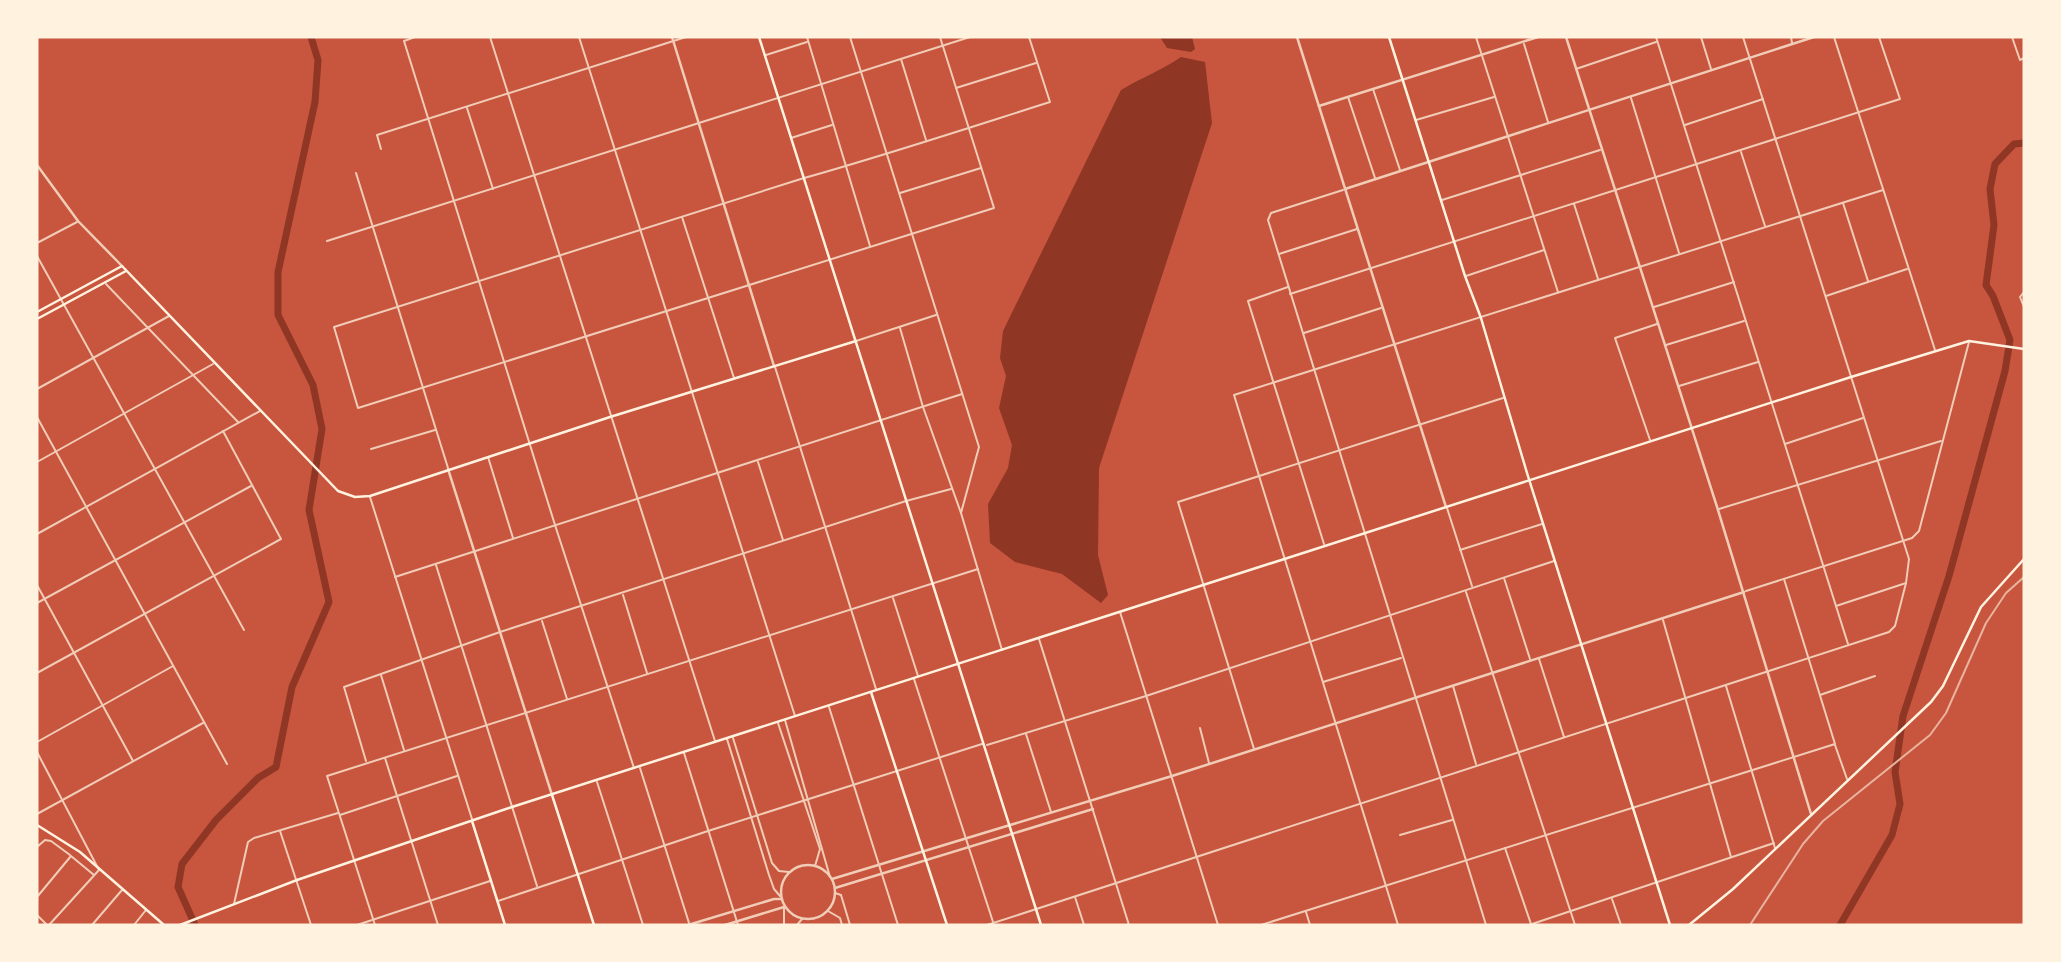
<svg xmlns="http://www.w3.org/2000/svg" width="2061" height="962" viewBox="0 0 2061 962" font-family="'Playfair Display',serif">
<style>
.water{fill:#8f3625}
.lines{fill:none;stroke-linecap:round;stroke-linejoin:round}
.river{stroke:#8f3625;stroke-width:7}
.minor{stroke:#f1ccb7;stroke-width:2}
.tertiary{stroke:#f1ccb7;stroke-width:2.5}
.secondary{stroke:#fff3e0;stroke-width:2.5}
.rail{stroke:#e9b49f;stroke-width:2}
</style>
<rect width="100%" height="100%" fill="#c8553d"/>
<!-- water -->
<g class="water">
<path d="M 1160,37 L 1192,37 L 1195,49 L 1191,52 L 1167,48 Z"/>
<path d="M 1181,57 L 1205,62 L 1212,123 L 1099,468 L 1098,555 L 1108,595 L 1101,603 L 1062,574 L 1015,562 L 990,543 L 988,504 L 1008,468 L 1012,445 L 999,408 L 1006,376 L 1000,358 L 1003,331 L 1121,90 C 1141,78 1162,70 1181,57 Z"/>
</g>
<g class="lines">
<!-- river -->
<g class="river">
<path d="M 195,925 L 178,887 L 182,864 L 216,820 L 258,778 L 276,767 L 292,687 L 329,602 L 309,510 L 322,429 L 313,385 L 278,315 L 278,272 L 315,102 L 318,60 L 311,37"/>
<path d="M 1840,925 L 1892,835 L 1900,804 L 1895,772 L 1903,716 L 1949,576 L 2005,371 L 2010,340 L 1993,296 L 1986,285 L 1994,225 L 1990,189 L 1995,164 L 2014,144 L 2024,143"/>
</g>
<!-- minor -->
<g class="minor">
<path d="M 415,37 L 404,41 L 555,525 L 634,768"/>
<path d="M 490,37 L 715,741"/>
<path d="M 579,37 L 795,716"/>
<path d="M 807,37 L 870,246"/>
<path d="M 850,37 L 979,447 L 961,513"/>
<path d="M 940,37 L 994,208 L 358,408 L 334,327 L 804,178 C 886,155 968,128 1050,102 L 1029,37"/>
<path d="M 1476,37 L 1558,292"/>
<path d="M 1656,37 L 1848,644"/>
<path d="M 1701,37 L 1711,69"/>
<path d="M 1743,37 L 1909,559 L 1906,583 L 1836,606"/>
<path d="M 1791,37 L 1792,43"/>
<path d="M 1834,37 L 1935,350"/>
<path d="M 2012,37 L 2020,60 L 2024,58"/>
<path d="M 1524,44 L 1548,122"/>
<path d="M 766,55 L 807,42"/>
<path d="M 901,59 L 926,140"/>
<path d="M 1576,69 L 1656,42"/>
<path d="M 956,88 L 1036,63"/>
<path d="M 1373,89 L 1400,170"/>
<path d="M 1348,97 L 1375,178"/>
<path d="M 1631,98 L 1679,253"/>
<path d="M 467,108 L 493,189"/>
<path d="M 1416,120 L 1494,97"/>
<path d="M 1685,125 L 1763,99"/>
<path d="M 791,138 L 832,125"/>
<path d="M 381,149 L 377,135 L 686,37"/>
<path d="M 1741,152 L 1765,226"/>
<path d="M 356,173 L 448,468"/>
<path d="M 1343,190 L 1271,213 L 1268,220 L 1486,925"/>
<path d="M 900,193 L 981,168"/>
<path d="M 1442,200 L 1600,150"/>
<path d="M 1843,203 L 1868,281"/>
<path d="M 1574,204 L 1598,279"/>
<path d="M 682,217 L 734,378"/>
<path d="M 327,241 L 970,37"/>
<path d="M 37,243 L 77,222"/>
<path d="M 1279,254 L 1357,229"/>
<path d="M 37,256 L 244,630"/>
<path d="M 1466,276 L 1544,250"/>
<path d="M 106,284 L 238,422"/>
<path d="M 1288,287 L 1248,301 L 1324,544"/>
<path d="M 2024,292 L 2020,297 L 2024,307"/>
<path d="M 1290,294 L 1900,99 L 1879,37"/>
<path d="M 1826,296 L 1907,269"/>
<path d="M 1654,307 L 1734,282"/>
<path d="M 900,328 L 923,407 L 961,513 L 1002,650"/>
<path d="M 1304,333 L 1381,308"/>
<path d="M 856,341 L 936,315"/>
<path d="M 1666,345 L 1744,321"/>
<path d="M 775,367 L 876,689"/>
<path d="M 1679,386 L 1758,362"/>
<path d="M 37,389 L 169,316"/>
<path d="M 37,417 L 227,764"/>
<path d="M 1650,440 L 1615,338 L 1657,324"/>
<path d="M 1785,444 L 1863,418"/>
<path d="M 371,449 L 435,430"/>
<path d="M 488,457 L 513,538"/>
<path d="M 37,462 L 213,364"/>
<path d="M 758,462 L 783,540"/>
<path d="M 370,497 L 472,819"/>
<path d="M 1447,508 L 1472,586"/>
<path d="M 1719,509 L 1941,441"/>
<path d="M 37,534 L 260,411"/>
<path d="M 1460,550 L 1542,524"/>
<path d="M 436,565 L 537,886"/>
<path d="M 395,577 L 962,394"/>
<path d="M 1504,578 L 1530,659"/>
<path d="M 37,585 L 133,761"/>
<path d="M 1746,591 L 1912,538 L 1919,531 L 1969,342"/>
<path d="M 1466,592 L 1575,925"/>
<path d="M 623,595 L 647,673"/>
<path d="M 893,598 L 918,676"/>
<path d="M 37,603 L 251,486"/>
<path d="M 1120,612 L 1218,925"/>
<path d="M 1663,620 L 1731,857"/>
<path d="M 542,621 L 567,699"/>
<path d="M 1039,639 L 1129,925"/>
<path d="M 1539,659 L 1564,737"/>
<path d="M 37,673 L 281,539 L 223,431"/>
<path d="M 381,675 L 404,750"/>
<path d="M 914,679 L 994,925"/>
<path d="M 1323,682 L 1401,658"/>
<path d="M 1453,686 L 1476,764"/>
<path d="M 1726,686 L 1775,848"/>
<path d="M 1820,695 L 1875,676"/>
<path d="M 829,707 L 898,925"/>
<path d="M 785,720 L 830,877"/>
<path d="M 778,723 L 820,849 L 815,866"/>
<path d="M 1200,728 L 1209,763"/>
<path d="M 1026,734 L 1051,812"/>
<path d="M 733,738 L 772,863 L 779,871 L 789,872"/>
<path d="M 727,739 L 769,875 L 774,889 L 780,896"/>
<path d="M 37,742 L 173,666"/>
<path d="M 987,745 L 1146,696 L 1554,561"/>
<path d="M 1835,745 L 1847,779"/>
<path d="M 1254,749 L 1178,502 L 1503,398"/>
<path d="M 37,752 L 99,870 L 49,925"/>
<path d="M 684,753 L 738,925"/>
<path d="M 385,758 L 438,925"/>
<path d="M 366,761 L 344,687 L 500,632 L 906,501 L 951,489"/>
<path d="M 640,768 L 689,923"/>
<path d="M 597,782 L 643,925"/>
<path d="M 37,814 L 203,723"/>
<path d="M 340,815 L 457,776"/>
<path d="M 280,831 L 311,925"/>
<path d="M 1400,835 L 1452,820"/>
<path d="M 37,847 L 45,840 L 51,841 L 70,855"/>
<path d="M 1505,848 L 1531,924"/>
<path d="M 835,893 L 841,895 L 850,925"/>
<path d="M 37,897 L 71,856 L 94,875"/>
<path d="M 1075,897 L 1084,925"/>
<path d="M 1612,899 L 1621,925"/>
<path d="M 498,901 L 708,831 L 982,744"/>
<path d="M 234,904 L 248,842 L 254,838 L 338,813"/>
<path d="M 828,911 L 840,918 L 842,925"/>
<path d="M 1306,912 L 1310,925"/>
<path d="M 37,915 L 47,925"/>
<path d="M 92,925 L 122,890"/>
<path d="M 134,925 L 146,910"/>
<path d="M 357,925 L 490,881"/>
<path d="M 375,925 L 327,776 L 978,569"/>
<path d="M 784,925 L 784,908"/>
<path d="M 797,925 L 802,919"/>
<path d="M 987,925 L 1889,632 L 1895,626 L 1906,583"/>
<path d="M 1261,925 L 1835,744 L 1784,579"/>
<path d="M 1398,925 L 1234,395 L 1883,190"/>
<path d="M 1529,925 L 1774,843"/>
</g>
<!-- tertiary -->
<g class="tertiary">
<path d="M 672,37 L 774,366"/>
<path d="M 1297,37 L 1446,507"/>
<path d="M 1566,37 L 1718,510 L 1811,814"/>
<path d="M 1319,106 L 1538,37"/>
<path d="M 37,165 L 78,221 L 122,266"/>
<path d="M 1345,189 L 1814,37"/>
<path d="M 448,469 L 552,795"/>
<circle cx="808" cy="892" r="27"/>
<path d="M 832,879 L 1172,776 L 1744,592"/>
<path d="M 835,888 L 1093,809"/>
<path d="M 688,925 L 774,899 L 781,899"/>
<path d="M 725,925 L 784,907"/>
</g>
<!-- secondary -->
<g class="secondary">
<path d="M 759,37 L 1041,925"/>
<path d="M 1389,37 L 1465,276 L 1481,318 L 1527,473 L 1670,925"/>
<path d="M 37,312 L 122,266 L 338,491 L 355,497 L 370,496 L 610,417 L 856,341"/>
<path d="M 37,319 L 126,271"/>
<path d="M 871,692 L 947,925"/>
<path d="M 552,795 L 594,925"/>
<path d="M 472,821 L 505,925"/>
<path d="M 37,825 L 80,852 L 164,925"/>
<path d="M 180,925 L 297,880 L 512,807 L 1851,377 L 1969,341 L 2024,349"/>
<path d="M 1689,925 L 1733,889 L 1931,702 L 1943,686 L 1981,607 L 2024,559"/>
</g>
<!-- rail -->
<path class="rail" d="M 1750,925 L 1803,844 L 1823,821 L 1930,735 L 1946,713 L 1986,623 L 2006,593 L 2024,577"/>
</g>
<!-- border -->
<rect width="2061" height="962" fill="none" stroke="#fff3e0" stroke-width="77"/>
</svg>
